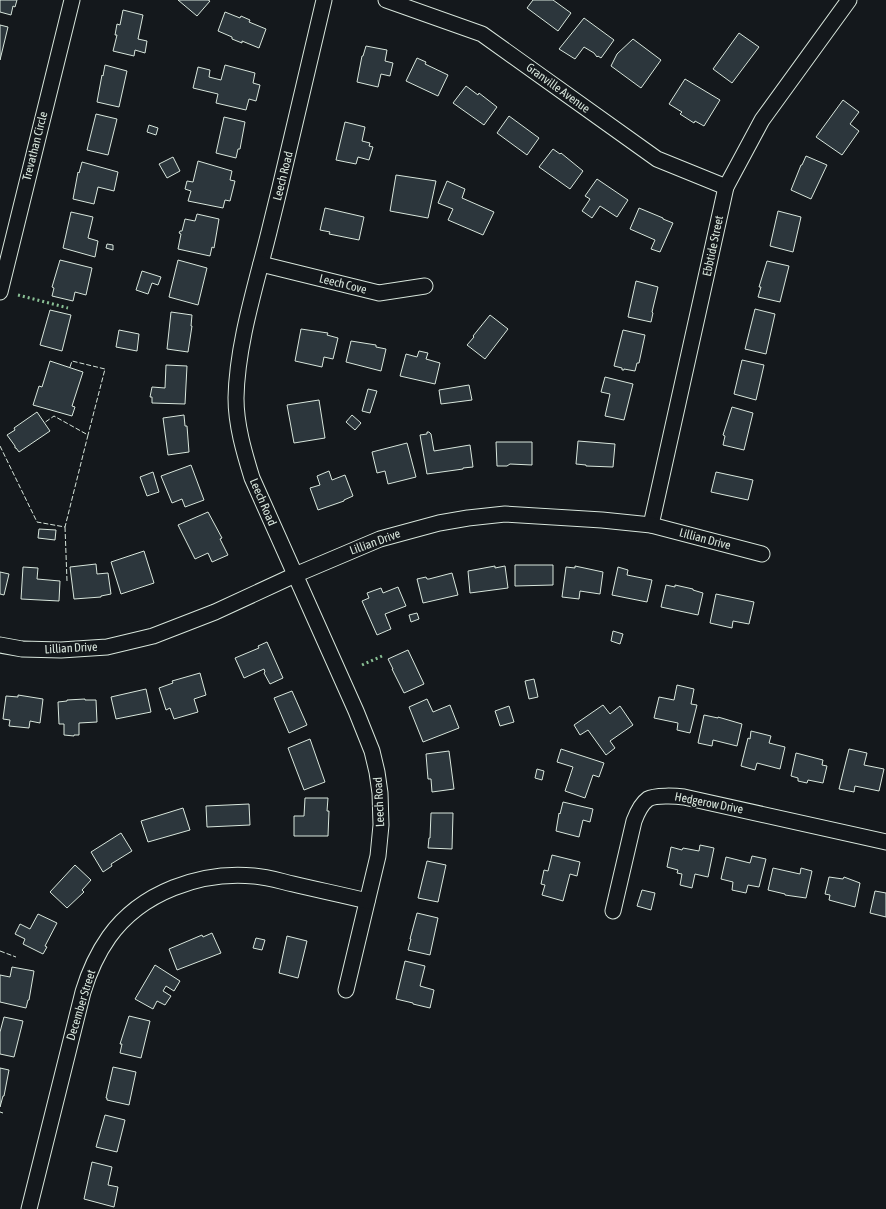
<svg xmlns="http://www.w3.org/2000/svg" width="886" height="1209" viewBox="0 0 886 1209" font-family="'Asap Condensed',sans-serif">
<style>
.building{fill:#2c363c;stroke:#d8e6dc}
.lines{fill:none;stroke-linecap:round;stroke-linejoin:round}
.street-casing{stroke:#d8e6dc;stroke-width:17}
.street{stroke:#14181c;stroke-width:15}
.hedge{stroke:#8ac095;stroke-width:3;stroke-dasharray:2 3;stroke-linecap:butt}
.fence{stroke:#d8e6dc;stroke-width:1;stroke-dasharray:5 2;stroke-linecap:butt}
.labels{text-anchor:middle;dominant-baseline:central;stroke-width:3;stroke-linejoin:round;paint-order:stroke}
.street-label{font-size:12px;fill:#d8e6dc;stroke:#14181c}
</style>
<rect width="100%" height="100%" fill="#14181c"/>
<!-- building -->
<g class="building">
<path d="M 0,0 L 17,0 L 15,7 L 13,6 L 11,15 L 0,12 Z"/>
<path d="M 178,0 L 208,0 L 210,1 L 197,16 Z"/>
<path d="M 533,0 L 553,0 L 571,13 L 558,31 L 527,8 Z"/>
<path d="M 123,10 L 143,15 L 138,39 L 147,41 L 145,53 L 135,50 L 134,56 L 113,51 L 117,35 L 115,35 L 117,24 L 120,25 Z"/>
<path d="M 225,12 L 240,18 L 241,16 L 250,20 L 249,22 L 266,29 L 259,48 L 242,41 L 242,43 L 232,39 L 232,37 L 218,31 Z"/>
<path d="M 584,18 L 614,40 L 601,58 L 598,56 L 597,57 L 594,53 L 584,47 L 575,59 L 559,49 Z"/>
<path d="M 0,25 L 8,27 L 0,60 Z"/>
<path d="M 739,33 L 759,47 L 732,83 L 713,69 Z"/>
<path d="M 633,39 L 661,60 L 641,88 L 611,66 L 617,54 Z"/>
<path d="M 366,46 L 387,50 L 385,61 L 393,63 L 390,76 L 381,74 L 378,87 L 357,82 L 362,56 L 363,56 Z"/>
<path d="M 417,58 L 426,62 L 425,64 L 448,75 L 438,96 L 406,81 Z"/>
<path d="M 105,65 L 127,71 L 119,107 L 97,102 L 102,75 L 103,76 Z"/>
<path d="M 225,65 L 255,73 L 253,83 L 260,85 L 256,101 L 249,99 L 246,110 L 216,103 L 218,94 L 193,88 L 198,67 L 210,70 L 209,77 L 221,80 Z"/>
<path d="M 685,79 L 720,100 L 704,126 L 695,121 L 694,123 L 680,114 L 682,112 L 669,104 Z"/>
<path d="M 466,86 L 478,95 L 479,93 L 497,107 L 484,125 L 453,103 Z"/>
<path d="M 843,100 L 859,112 L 850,124 L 859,131 L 842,155 L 816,137 Z"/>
<path d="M 96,114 L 117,119 L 108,155 L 87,150 Z"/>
<path d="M 509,116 L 539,138 L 527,155 L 497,133 Z"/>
<path d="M 224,117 L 245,122 L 240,149 L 238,149 L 236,158 L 216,153 Z"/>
<path d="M 345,122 L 365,127 L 362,141 L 370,143 L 369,146 L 373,147 L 369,160 L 358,157 L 356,164 L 336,160 Z"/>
<path d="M 149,125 L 158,128 L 156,135 L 147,132 Z"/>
<path d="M 553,149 L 560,154 L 561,153 L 583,171 L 570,189 L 539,167 Z"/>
<path d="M 806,156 L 827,165 L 811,199 L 791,190 L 801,165 L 802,165 Z"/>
<path d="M 173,157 L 180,171 L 167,178 L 159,164 Z"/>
<path d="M 198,161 L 232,171 L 230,180 L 235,181 L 230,201 L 225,200 L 223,208 L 188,201 L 191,191 L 185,189 L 187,181 L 193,182 Z"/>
<path d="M 82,162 L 118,172 L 114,191 L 98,187 L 94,204 L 73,199 L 78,172 L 79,173 Z"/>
<path d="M 396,175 L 436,181 L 428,218 L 390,211 Z"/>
<path d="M 597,179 L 628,200 L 617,217 L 600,206 L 592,218 L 582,211 L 590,199 L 585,196 Z"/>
<path d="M 447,181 L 465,189 L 462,198 L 494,212 L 483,235 L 448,220 L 453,209 L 438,203 Z"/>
<path d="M 325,208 L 364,217 L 359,240 L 329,234 L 330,232 L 320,230 Z"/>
<path d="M 639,208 L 663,218 L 663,219 L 673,223 L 660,252 L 651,249 L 655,240 L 630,229 Z"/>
<path d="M 778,211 L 801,217 L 793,252 L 770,246 Z"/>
<path d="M 71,212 L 93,217 L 88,238 L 98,241 L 95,257 L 63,248 Z"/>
<path d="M 197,214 L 219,219 L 214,248 L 212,247 L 210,256 L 178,249 L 181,234 L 179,233 L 180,231 L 182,231 L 185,219 L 195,221 Z"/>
<path d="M 107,244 L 113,245 L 113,250 L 106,248 Z"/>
<path d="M 60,260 L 92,268 L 86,295 L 75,292 L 73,301 L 52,296 L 54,288 L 52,287 Z"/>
<path d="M 178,260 L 207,268 L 198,305 L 169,297 Z"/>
<path d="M 767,261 L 789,266 L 780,302 L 758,297 L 761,287 L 759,287 Z"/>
<path d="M 142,271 L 161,277 L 158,285 L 152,283 L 148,294 L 136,290 Z"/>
<path d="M 636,281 L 658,287 L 652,312 L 653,313 L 651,322 L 628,317 Z"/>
<path d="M 755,309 L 775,314 L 766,354 L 745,349 Z"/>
<path d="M 50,310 L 71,315 L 62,351 L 40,345 Z"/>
<path d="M 171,312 L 192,315 L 191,326 L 192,326 L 188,352 L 167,349 Z"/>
<path d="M 490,315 L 508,329 L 485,359 L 467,345 L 474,337 L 473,336 Z"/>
<path d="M 301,329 L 328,333 L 327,335 L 338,338 L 333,359 L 324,357 L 322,367 L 295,361 Z"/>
<path d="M 119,330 L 139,334 L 137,351 L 116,347 Z"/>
<path d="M 623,330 L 645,335 L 639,363 L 637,363 L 635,371 L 624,369 L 624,370 L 622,370 L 622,368 L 614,366 Z"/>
<path d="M 351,341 L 376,345 L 376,347 L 386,349 L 381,371 L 346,362 Z"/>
<path d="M 419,351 L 428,353 L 426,359 L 440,363 L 435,384 L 400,376 L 406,354 L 417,357 Z"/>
<path d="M 742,360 L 764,365 L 756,400 L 734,394 Z"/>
<path d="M 50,361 L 83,372 L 72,406 L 75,407 L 72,416 L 33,405 L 39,386 L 42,387 Z"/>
<path d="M 166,365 L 187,366 L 185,404 L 152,403 L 152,397 L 150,397 L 152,387 L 165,388 Z"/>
<path d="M 605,377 L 633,384 L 624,420 L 605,416 L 610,394 L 601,392 Z"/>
<path d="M 469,385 L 472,400 L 441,404 L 439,390 Z"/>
<path d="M 368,389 L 377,391 L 370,413 L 362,411 Z"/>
<path d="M 319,400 L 325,438 L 294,443 L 287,405 Z"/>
<path d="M 732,407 L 753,413 L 744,450 L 723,445 L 725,436 L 723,435 Z"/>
<path d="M 37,412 L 50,431 L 19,452 L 16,448 L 15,448 L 15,446 L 7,435 L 15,430 L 14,428 Z"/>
<path d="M 184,415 L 185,426 L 187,426 L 189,452 L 168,455 L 163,418 Z"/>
<path d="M 352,415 L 361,423 L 355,430 L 346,422 Z"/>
<path d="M 427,432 L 429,432 L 431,434 L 434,451 L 470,445 L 473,467 L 463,468 L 463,469 L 427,474 L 420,435 L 427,434 Z"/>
<path d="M 578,441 L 615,444 L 613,467 L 586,466 L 586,465 L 576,464 Z"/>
<path d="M 496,442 L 532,442 L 532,465 L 510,464 L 507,466 L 497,466 Z"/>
<path d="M 407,443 L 416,477 L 388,484 L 385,471 L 377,473 L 372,452 Z"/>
<path d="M 191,465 L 204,500 L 185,507 L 182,499 L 172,503 L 161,476 Z"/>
<path d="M 329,471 L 332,480 L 345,475 L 353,496 L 344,500 L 344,501 L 318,510 L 310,488 L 320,485 L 317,476 Z"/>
<path d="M 153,472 L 159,492 L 147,496 L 140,477 Z"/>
<path d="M 716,472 L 753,480 L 748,500 L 711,492 Z"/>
<path d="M 208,512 L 222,538 L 220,539 L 228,555 L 212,562 L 208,553 L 195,559 L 178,525 Z"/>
<path d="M 39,529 L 56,530 L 55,540 L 38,538 Z"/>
<path d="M 144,551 L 154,583 L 121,594 L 111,562 Z"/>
<path d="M 96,564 L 97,574 L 108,573 L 111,594 L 101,596 L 101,597 L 74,599 L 70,567 Z"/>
<path d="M 515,565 L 553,565 L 553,585 L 515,586 Z"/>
<path d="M 495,566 L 495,568 L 505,566 L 508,588 L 470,593 L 468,571 Z"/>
<path d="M 575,566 L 603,572 L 600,594 L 580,591 L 579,599 L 562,597 L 566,567 L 575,568 Z"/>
<path d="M 23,567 L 38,568 L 37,579 L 60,581 L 59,601 L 21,599 Z"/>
<path d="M 618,567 L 628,570 L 627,575 L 652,580 L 647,602 L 612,595 Z"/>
<path d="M 0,572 L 9,574 L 4,595 L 0,594 Z"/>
<path d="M 452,573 L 458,595 L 423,603 L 417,579 L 426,577 L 427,579 L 429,579 Z"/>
<path d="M 666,585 L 675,587 L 675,585 L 693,589 L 693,590 L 703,593 L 698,615 L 661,607 Z"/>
<path d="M 398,587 L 406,606 L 385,614 L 391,629 L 377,635 L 362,601 L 369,598 L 367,593 L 381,588 L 383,593 Z"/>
<path d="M 716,594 L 754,602 L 749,624 L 733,621 L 732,628 L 710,623 Z"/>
<path d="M 417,613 L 419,619 L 411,622 L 409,615 Z"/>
<path d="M 613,631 L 623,634 L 620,644 L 611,641 Z"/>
<path d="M 267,642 L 283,678 L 270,684 L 264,673 L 265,672 L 264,669 L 244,678 L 235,658 L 259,648 L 258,646 Z"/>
<path d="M 408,650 L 424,684 L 404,693 L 392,669 L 393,669 L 388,659 Z"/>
<path d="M 200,673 L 206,695 L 194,699 L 198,712 L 174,719 L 170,708 L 166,710 L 159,688 L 173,683 L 172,681 Z"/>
<path d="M 534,679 L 538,697 L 529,699 L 525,681 Z"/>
<path d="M 677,685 L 694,689 L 691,704 L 697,705 L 690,733 L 677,730 L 678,723 L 654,718 L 659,697 L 674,700 Z"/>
<path d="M 146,689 L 151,712 L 116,719 L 111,697 Z"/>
<path d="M 292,691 L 307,725 L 289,733 L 274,698 Z"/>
<path d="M 18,695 L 43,699 L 40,723 L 30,721 L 29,728 L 9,726 L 10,720 L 3,719 L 6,696 L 18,697 Z"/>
<path d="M 85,699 L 85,700 L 96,700 L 97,722 L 79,723 L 79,735 L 74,735 L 74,736 L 64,735 L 64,724 L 59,724 L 58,702 L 67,701 L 67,700 Z"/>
<path d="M 427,699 L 433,712 L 450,705 L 459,728 L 423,742 L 409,707 Z"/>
<path d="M 603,705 L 610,714 L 620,706 L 633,725 L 610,741 L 615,748 L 606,755 L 588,730 L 580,735 L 574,725 Z"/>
<path d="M 509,706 L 514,722 L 500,726 L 495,711 Z"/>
<path d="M 704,715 L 718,718 L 718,717 L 742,724 L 737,746 L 713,740 L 712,746 L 698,743 Z"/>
<path d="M 751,731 L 771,736 L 769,743 L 785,747 L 780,769 L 757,763 L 755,770 L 741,766 L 748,738 L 750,739 Z"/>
<path d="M 310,739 L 325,782 L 304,790 L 288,748 Z"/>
<path d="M 561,749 L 604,763 L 599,777 L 593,775 L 585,798 L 565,791 L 573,767 L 557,762 Z"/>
<path d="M 849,749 L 867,753 L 864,765 L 884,769 L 879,791 L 855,786 L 854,792 L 839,789 Z"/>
<path d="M 449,751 L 454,789 L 432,792 L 431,779 L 428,779 L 426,754 Z"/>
<path d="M 796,753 L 823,760 L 822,765 L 827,766 L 823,783 L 808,780 L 807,783 L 798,781 L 798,778 L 791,776 Z"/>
<path d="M 537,769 L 544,771 L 542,780 L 535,778 Z"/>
<path d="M 305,798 L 328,798 L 327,811 L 329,811 L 328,836 L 294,836 L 294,816 L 304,816 Z"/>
<path d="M 563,802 L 593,809 L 590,822 L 583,820 L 579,837 L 556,831 L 559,813 L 560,814 Z"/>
<path d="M 249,804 L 250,825 L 207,827 L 206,806 Z"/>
<path d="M 183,808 L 190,830 L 148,842 L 141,821 Z"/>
<path d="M 431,813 L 453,813 L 452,849 L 428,848 L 429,838 L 430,838 Z"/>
<path d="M 121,833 L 132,851 L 111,864 L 112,866 L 103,872 L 91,852 Z"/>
<path d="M 700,845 L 714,848 L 708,877 L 695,874 L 692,888 L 680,885 L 682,874 L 677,873 L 678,870 L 667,867 L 671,847 L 682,850 L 683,848 L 699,851 Z"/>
<path d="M 552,855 L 580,862 L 577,876 L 570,874 L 563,901 L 542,895 L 545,885 L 541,884 L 544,870 L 548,871 Z"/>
<path d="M 752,856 L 766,859 L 759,887 L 748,885 L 746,893 L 732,890 L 733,882 L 721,879 L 726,857 L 750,863 Z"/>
<path d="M 427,861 L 446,865 L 438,902 L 418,898 Z"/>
<path d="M 75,865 L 91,880 L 82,890 L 84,892 L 67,908 L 50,892 Z"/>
<path d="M 773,868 L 800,874 L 801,868 L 812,871 L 806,898 L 785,895 L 785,894 L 768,890 Z"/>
<path d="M 829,877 L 843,879 L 844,877 L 860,883 L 855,907 L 829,900 L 830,895 L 825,894 Z"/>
<path d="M 642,890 L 655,893 L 651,910 L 637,906 Z"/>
<path d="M 875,891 L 886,893 L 886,917 L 870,913 Z"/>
<path d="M 417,913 L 438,918 L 430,955 L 408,950 L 411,939 L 410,939 Z"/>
<path d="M 38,914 L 57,923 L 45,946 L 47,947 L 43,954 L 23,944 L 25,939 L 15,934 L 20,924 L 30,929 Z"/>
<path d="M 212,933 L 221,953 L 177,970 L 169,949 L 202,935 L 203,937 Z"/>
<path d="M 287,936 L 307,941 L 298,978 L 279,973 Z"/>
<path d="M 256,938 L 265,940 L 262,950 L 253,948 Z"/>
<path d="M 405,961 L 425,966 L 420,986 L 434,990 L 430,1008 L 413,1004 L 413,1003 L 396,999 Z"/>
<path d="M 155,965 L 180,981 L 174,991 L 166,986 L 163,991 L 171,996 L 165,1005 L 157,1001 L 153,1009 L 135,999 Z"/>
<path d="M 12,967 L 34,971 L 29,1000 L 28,1000 L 26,1008 L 0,1002 L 0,975 L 10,977 Z"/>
<path d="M 129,1016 L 150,1021 L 141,1058 L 120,1053 L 122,1044 L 120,1044 Z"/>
<path d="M 4,1017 L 23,1021 L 14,1057 L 0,1054 L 0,1032 Z"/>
<path d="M 113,1067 L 136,1072 L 129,1105 L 107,1100 L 107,1098 L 106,1098 Z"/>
<path d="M 0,1068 L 9,1070 L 4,1096 L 3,1096 L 0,1107 Z"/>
<path d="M 105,1115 L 125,1120 L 117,1152 L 96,1147 Z"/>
<path d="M 92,1162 L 112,1167 L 108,1185 L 118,1187 L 114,1207 L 84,1199 Z"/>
</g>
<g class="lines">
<!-- street casing -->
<g class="street-casing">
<g id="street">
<path d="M 324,0 C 306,78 288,155 269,232 C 256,285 237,344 236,398 C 236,425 244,452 252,478 L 356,711 L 372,751 L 377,772 L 380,793 L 381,825 L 378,856 L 346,990"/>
<path d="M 386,0 L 482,34 L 657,159 L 726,187"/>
<path d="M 261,264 L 379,293 L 425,286"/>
<path d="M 0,292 L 72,0"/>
<path d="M 651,525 L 726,187 L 762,120 L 849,0"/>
<path d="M 0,645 L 22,649 L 61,650 L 107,647 L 153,636 L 215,612 L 295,575 L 380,539 L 439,523 L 468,518 L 505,514 L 602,520 L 651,525 L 762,554"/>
<path d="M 613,911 L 634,821 C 637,813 641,804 648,799 C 655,795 676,796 684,797 L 886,842"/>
<path d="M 29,1209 L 83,992 C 89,972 97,954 109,937 C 141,892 201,871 254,876 C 267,877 280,881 293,884 C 318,890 343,895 367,901"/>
</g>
</g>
<!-- street -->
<use href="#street" class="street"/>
<!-- hedge -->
<g class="hedge">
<path d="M 18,295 L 68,308"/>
<path d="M 362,665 L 382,656"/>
</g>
<!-- fence -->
<g class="fence">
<path d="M 70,367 L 72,361 L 105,369 L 88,435"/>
<path d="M 0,446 L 37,522 L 65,527 L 88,435 L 54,416 L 44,423"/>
<path d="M 65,527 L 67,581"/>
<path d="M 0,951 L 16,957"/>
<path d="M 0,1112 L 3,1113"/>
</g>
</g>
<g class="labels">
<!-- street labels -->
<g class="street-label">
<text transform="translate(558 88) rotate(36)">Granville Avenue</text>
<text transform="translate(35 146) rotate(-76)">Trevathan Circle</text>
<text transform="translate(283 176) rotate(-76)">Leech Road</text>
<text transform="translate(713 246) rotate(-78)">Ebbtide Street</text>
<text transform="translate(343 284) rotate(14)">Leech Cove</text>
<text transform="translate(263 502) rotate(67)">Leech Road</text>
<text transform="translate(705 539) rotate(15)">Lillian Drive</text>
<text transform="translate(375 542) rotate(-20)">Lillian Drive</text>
<text transform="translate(71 648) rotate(-3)">Lillian Drive</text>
<text transform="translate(379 802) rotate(-93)">Leech Road</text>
<text transform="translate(709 803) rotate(11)">Hedgerow Drive</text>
<text transform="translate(81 1005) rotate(-73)">December Street</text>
</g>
</g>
</svg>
